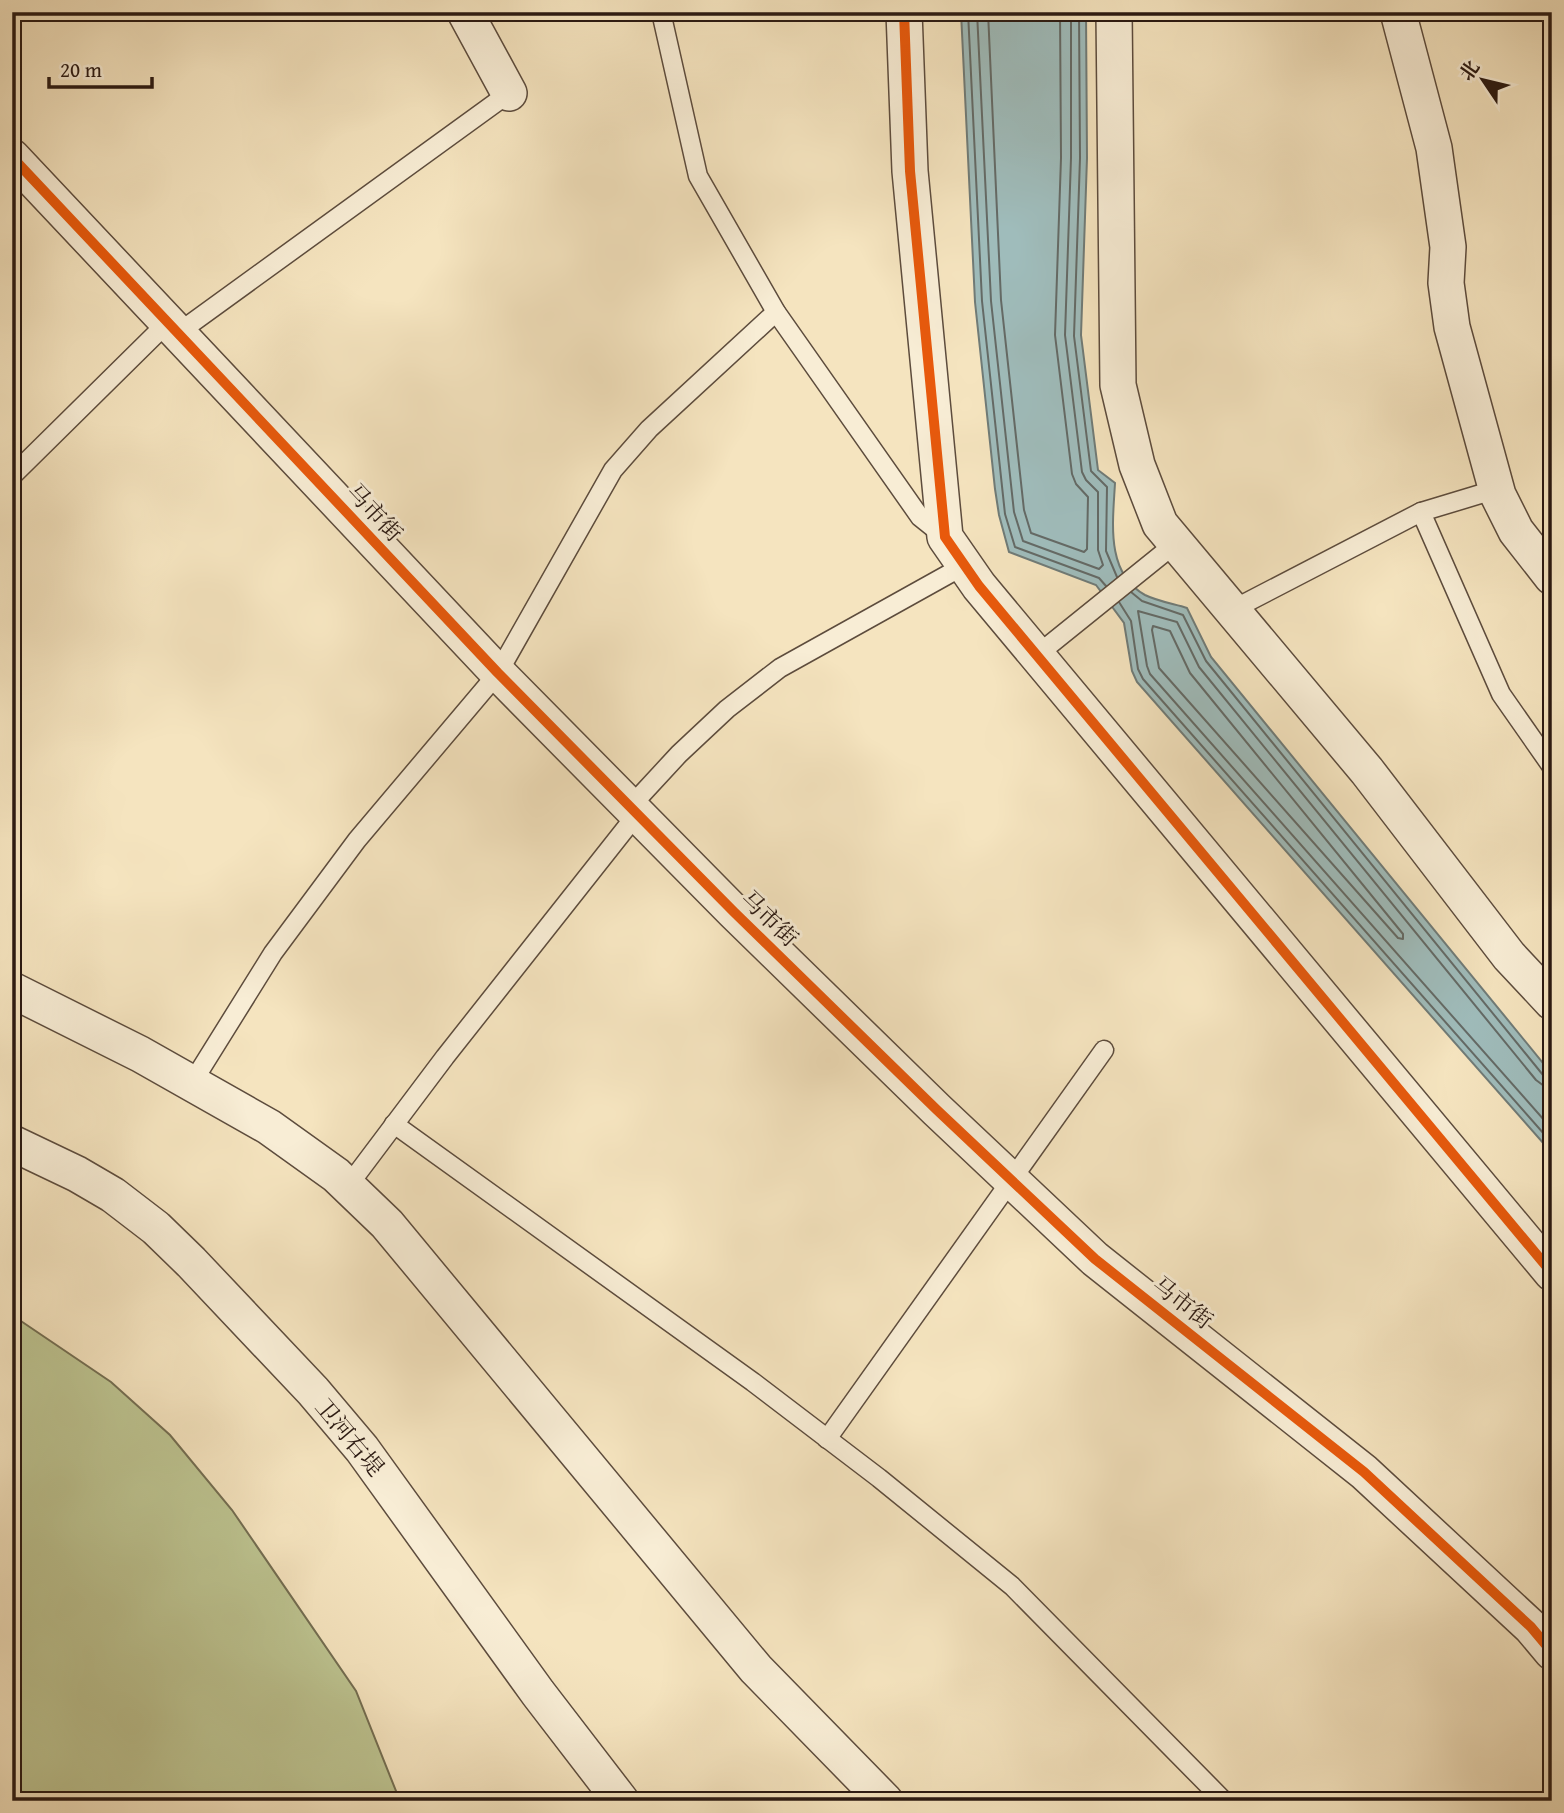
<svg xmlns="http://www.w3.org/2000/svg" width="1564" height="1813" viewBox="0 0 1564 1813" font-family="'Gentium Book Plus','Noto Serif SC',serif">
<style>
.green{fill:#bdc491;stroke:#746e52;stroke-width:2}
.water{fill:#9fbcbb;stroke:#707b77;stroke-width:2}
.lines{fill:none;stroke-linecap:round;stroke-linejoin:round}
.shore{stroke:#646a66;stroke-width:2}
.service-casing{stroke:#5d4c3d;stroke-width:21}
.minor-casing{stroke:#5d4c3d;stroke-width:38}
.service{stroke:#f8edd5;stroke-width:18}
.minor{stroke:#f8edd5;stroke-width:35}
.cycleway-casing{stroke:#f8edd5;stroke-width:15}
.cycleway{stroke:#e8590c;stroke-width:10}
.labels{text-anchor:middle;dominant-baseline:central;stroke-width:6;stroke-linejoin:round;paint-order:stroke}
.street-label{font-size:23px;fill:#2a1912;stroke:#f8edd5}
</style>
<rect width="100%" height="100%" fill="#f5e4bf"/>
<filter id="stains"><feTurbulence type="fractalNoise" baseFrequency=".00286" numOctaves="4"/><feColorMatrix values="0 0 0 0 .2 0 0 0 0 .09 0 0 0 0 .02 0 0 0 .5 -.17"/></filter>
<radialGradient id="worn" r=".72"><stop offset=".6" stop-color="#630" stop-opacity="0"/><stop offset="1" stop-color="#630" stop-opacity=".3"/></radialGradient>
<!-- green -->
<path class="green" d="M 12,1315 L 111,1382 L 170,1435 L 232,1510 L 356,1691 L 400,1801 L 12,1801 Z"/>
<!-- water -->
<path class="water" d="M 961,12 L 1086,12 L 1087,158 L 1081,335 L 1098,470 L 1115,483 C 1113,521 1105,573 1145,595 C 1157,601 1174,604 1187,608 L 1211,657 L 1552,1074 L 1552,1153 L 1137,682 L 1132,671 L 1124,623 L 1096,585 L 1009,552 L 999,515 L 995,489 L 975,302 Z"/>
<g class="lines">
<!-- shore -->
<g class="shore">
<path d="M 968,12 L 982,301 L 1005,514 L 1015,547 L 1099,578 L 1106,586"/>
<path d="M 977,12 L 991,301 L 1014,512 L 1023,541 L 1099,569 L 1103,565 L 1098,550 L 1098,492 L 1086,480 L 1082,472 L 1065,335 L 1071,158 L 1071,12"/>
<path d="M 988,12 L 1001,300 L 1024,510 L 1031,533 L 1084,552 L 1087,549 L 1088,497 L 1076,484 L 1072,474 L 1055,335 L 1061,158 L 1060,12"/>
<path d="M 1079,12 L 1080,158 L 1074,336 L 1091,471 L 1107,487 L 1106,551 L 1117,577"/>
<path d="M 1131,592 L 1142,601 L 1183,615 L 1206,661 L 1543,1075 L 1552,1078"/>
<path d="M 1119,602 L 1131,621 L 1138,669 L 1143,679 L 1552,1143"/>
<path d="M 1153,626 L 1170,631 L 1190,673 L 1403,934 L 1403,939 L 1398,938 L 1159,668 L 1152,630 Z"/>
<path d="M 1552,1087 L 1544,1086 L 1536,1080 L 1199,667 L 1177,622 L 1138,611 L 1147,666 L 1150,674 L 1552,1129"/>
</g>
<!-- service casing -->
<g class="service-casing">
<g id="service">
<path d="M 661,12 L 698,176 L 776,312 L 920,517 L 945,537"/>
<path d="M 178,333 L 509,93"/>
<path d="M 12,476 L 168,322"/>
<path d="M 1421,512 L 1501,694 L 1552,767"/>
<path d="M 1232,610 L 1421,512 L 1497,489"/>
<path d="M 1037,655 L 1176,543"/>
<path d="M 630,807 L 679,754 L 727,709 L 780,668 L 965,565"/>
<path d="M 192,1083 L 273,953 L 357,840 L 498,673 L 613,470 L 649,429 L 776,312"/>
<path d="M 394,1124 L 753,1382 L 879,1478 L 1012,1586 L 1224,1801"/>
<path d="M 348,1186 L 445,1057 L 637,814"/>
<path d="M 827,1439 L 1104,1050"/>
</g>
</g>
<!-- minor casing -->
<g class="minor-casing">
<g id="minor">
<path d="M 465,12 L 509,93"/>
<path d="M 904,12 L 910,171 L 945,537 L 979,586 L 1552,1273"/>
<path d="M 1114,12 L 1118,385 L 1137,465 L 1160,524 L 1367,771 L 1509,956 L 1552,1002"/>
<path d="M 1398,12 L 1434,148 L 1448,247 L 1446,283 L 1452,327 L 1498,495 L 1516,531 L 1552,577"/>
<path d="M 12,157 L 498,673 L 734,912 L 937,1110 L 1095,1259 L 1364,1472 L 1531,1627 L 1552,1652"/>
<path d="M 12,990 L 140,1054 L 269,1127 L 336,1175 L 387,1224 L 756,1669 L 885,1801"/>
<path d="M 12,1143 L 77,1174 L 113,1195 L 156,1228 L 191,1262 L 313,1391 L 362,1449 L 538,1693 L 621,1801"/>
</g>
</g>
<!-- service -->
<use href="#service" class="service"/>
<!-- minor -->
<use href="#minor" class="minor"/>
<!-- cycleway casing -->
<g class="cycleway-casing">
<g id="cycleway">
<path d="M 904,12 L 910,171 L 945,537 L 979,586 L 1552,1273"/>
<path d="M 12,157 L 498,673 L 734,912 L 937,1110 L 1095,1259 L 1364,1472 L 1531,1627 L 1552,1652"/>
</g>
</g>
<!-- cycleway -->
<use href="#cycleway" class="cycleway"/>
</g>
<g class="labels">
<!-- street labels -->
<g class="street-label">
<text transform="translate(375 512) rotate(47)">马市街</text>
<text transform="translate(770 918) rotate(44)">马市街</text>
<text transform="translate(1183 1302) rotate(38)">马市街</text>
<text transform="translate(350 1437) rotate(50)">卫河右堤</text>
</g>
</g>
<!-- margin -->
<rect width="1564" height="1813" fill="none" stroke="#f5e4bf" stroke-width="42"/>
<rect x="14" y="14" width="1536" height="1785" fill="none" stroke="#2a1912" stroke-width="3.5"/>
<rect x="21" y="21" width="1522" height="1771" fill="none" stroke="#2a1912" stroke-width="2"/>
<!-- north arrow -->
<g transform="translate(1483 80) rotate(305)" stroke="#f8edd5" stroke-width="5" paint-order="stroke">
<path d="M0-5L12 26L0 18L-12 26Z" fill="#2a1912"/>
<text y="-10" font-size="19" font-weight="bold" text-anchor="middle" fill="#2a1912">北</text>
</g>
<!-- scale -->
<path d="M49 77v10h103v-10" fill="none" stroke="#2a1912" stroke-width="3.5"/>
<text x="60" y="77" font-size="21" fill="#2a1912" stroke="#f8edd5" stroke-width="5" paint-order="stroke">20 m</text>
<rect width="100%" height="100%" filter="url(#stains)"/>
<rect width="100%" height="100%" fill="url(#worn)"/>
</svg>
